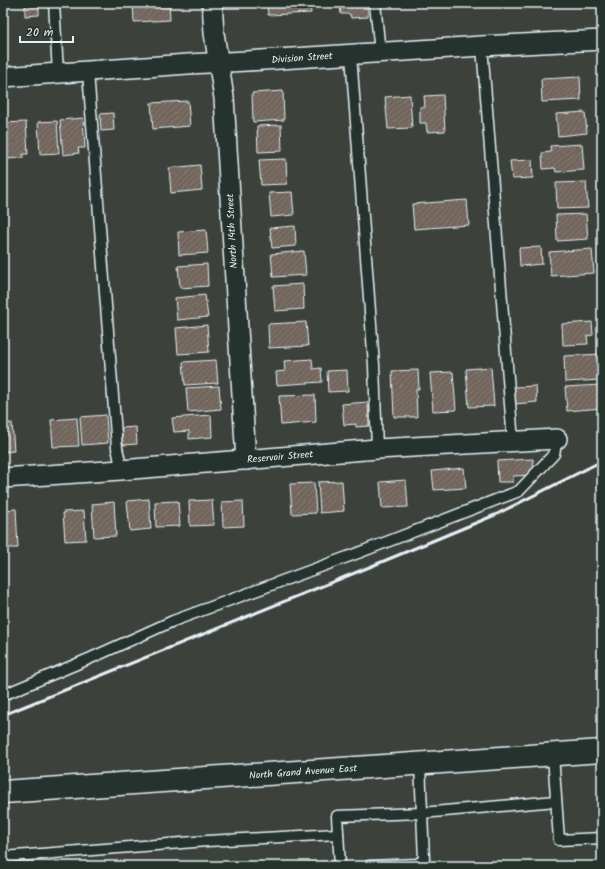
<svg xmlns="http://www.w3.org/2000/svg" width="605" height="869" viewBox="0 0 605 869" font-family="Kalam,sans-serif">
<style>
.park{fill:url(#park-dots);stroke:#a0b2a9}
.building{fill:url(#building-hatch);stroke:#e8f1f8}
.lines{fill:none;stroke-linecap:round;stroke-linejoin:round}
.lane-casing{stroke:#e8f1f8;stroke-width:13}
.street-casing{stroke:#e8f1f8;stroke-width:22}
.secondary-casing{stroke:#e8f1f8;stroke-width:25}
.lane{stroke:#26332d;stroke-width:10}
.street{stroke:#26332d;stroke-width:19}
.secondary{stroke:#26332d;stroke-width:22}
.rail{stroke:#e8f1f8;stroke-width:3}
.labels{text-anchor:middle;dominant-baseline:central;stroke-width:3;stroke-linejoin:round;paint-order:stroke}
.street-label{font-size:10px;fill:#e8f1f8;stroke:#26332d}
</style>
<defs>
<pattern id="park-dots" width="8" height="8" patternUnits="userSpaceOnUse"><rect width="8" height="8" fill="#58745a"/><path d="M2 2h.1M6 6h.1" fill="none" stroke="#4e5c51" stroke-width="1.8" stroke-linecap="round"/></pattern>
<pattern id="building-hatch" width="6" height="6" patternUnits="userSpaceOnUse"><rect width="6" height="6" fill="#71655b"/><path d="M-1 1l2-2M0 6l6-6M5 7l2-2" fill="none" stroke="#857c73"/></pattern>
</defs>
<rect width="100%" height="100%" fill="#3c423b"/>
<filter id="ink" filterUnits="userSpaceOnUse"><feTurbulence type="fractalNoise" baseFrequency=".025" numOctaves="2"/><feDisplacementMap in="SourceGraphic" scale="8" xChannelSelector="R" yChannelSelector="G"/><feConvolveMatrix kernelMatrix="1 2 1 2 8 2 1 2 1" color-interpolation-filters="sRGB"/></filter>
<g filter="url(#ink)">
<!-- park -->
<path class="park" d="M 339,860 L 340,866 L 257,866 Z"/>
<!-- building -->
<g class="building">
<path d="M 133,3 L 169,3 L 170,20 L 134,22 Z"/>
<path d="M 267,3 L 310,3 L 311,13 L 268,15 Z"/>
<path d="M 315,3 L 338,3 L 338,5 L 315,7 Z"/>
<path d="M 340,3 L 368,3 L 368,17 L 351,18 L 350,14 L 341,14 Z"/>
<path d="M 39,5 L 39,15 L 25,16 L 25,6 Z"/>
<path d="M 580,77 L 581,100 L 542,102 L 541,79 Z"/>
<path d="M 283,91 L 284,120 L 253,122 L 252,93 Z"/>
<path d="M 410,95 L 412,128 L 388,129 L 385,97 Z"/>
<path d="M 443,95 L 445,131 L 427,132 L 426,123 L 420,123 L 420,107 L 425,107 L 424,96 Z"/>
<path d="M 188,101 L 190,126 L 153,129 L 151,103 Z"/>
<path d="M 585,112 L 587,133 L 558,136 L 556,114 Z"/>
<path d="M 113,113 L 114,130 L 101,131 L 100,114 Z"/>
<path d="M 83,118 L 85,148 L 78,148 L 79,153 L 63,155 L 60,120 Z"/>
<path d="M 57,121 L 59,153 L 40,154 L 38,122 Z"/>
<path d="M 26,122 L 28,154 L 23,154 L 23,158 L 5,159 L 3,123 Z"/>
<path d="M 281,125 L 282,151 L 258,152 L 257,126 Z"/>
<path d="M 582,144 L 584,170 L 556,172 L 555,168 L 543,169 L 542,153 L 551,152 L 550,146 Z"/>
<path d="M 286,159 L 287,184 L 261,185 L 259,160 Z"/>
<path d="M 532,160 L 533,178 L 512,179 L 510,161 Z"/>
<path d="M 200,165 L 202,190 L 171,193 L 169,168 Z"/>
<path d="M 586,182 L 588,208 L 557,209 L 556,183 Z"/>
<path d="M 292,192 L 294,215 L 271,217 L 269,193 Z"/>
<path d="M 467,200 L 469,225 L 414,229 L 412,204 Z"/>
<path d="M 586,214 L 588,239 L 557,241 L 556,215 Z"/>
<path d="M 295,226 L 296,246 L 272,248 L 270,228 Z"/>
<path d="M 206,230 L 208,253 L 179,255 L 178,232 Z"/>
<path d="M 541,247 L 542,264 L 520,266 L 519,248 Z"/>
<path d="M 592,249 L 594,273 L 551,276 L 549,252 Z"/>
<path d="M 304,251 L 306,275 L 273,277 L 271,254 Z"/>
<path d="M 207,264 L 208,286 L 180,288 L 178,266 Z"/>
<path d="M 303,284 L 304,309 L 275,311 L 273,286 Z"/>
<path d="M 205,295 L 208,317 L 177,320 L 175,298 Z"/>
<path d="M 306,322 L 308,346 L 269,348 L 268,324 Z"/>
<path d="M 592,322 L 593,335 L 587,336 L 588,344 L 563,345 L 562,324 Z"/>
<path d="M 207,325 L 209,352 L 178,354 L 176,328 Z"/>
<path d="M 601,354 L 602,380 L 565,382 L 564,356 Z"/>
<path d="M 312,359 L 313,369 L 321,368 L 322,382 L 277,385 L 276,372 L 285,371 L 284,361 Z"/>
<path d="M 216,360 L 218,383 L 185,385 L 183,362 Z"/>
<path d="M 491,367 L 494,406 L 469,407 L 466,369 Z"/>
<path d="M 347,370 L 348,391 L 328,392 L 327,371 Z"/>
<path d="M 418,370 L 419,389 L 416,389 L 417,417 L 394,417 L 392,371 Z"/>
<path d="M 453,372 L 456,410 L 433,411 L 430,373 Z"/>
<path d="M 601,385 L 602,408 L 567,411 L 565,387 Z"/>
<path d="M 219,386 L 221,409 L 188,412 L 186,388 Z"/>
<path d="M 536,386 L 537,402 L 515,404 L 514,387 Z"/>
<path d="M 315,395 L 316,422 L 281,425 L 279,396 Z"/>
<path d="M 368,402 L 369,426 L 356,427 L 356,424 L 344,425 L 342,404 Z"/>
<path d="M 106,415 L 108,443 L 82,445 L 80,417 Z"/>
<path d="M 211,415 L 212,437 L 189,439 L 189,431 L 174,432 L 172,418 Z"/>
<path d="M 77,418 L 79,446 L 53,447 L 51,420 Z"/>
<path d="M 12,423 L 14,451 L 3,452 L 3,424 Z"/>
<path d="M 136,427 L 137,444 L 123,445 L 121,428 Z"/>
<path d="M 533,459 L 534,475 L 513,476 L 513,482 L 498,482 L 497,461 Z"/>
<path d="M 464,468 L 466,488 L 434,490 L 432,471 Z"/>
<path d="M 406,480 L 408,507 L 382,508 L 380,482 Z"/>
<path d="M 342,481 L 344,511 L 320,513 L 318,482 Z"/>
<path d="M 314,483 L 316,513 L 292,514 L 290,484 Z"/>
<path d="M 149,499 L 151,529 L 130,531 L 127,501 Z"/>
<path d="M 212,500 L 214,525 L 190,526 L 189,501 Z"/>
<path d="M 178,501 L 180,526 L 156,527 L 155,502 Z"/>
<path d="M 243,501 L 244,526 L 223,527 L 222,502 Z"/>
<path d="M 114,502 L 116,536 L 94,537 L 92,504 Z"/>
<path d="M 16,509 L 18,548 L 3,548 L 3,510 Z"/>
<path d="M 84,511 L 86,540 L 65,541 L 63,512 Z"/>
<path d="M 494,864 L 503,865 L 515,866 L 474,866 Z"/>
<path d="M 494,864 L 503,865 L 515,866 L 474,866 Z"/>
</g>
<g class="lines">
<!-- lane casing -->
<g class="lane-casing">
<g id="lane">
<path d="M 54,3 L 58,73"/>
<path d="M 375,3 L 380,53"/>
<path d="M 482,46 L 513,442"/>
<path d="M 351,55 L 374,365 L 377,449"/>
<path d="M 88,72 L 117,448 L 119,457 L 121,470"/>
<path d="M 3,695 L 91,658 L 173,621 L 358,553 L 519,491 L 554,454 L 557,439"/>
<path d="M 553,755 L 559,840 L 602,838"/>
<path d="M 3,857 L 207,841 L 338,834"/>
<path d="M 340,866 L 337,816 L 422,813 L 556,801"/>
<path d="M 369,866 L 417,864 L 424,860 L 420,764"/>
</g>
</g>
<!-- street casing -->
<g class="street-casing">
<g id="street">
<path d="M 212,3 L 214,33 L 224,98 L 246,460"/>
<path d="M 3,77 L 188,64 L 247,61 L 482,46 L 602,40"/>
<path d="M 3,478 L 121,470 L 377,449 L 557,439"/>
</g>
</g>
<!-- secondary casing -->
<g class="secondary-casing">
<path id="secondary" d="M 3,792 L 602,751"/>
</g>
<!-- lane -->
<use href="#lane" class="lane"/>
<!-- street -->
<use href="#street" class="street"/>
<!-- secondary -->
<use href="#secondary" class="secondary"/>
<!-- rail -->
<path class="rail" d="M 3,715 L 367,568 L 495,515 L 602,461"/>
</g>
</g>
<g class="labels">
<!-- street labels -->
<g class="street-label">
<text transform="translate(302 58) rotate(-4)">Division Street</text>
<text transform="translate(232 231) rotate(-93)">North 14th Street</text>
<text transform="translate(280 457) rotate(-5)">Reservoir Street</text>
<text transform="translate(303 772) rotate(-4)">North Grand Avenue East</text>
</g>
</g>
<!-- margin -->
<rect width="605" height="869" fill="none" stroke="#26332d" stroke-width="16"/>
<rect x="8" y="8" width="589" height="853" fill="none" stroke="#e8f1f8" stroke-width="1.5" filter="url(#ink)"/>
<!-- scale -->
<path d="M20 36v6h53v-6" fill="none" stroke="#e8f1f8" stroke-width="2"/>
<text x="26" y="36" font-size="12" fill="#e8f1f8" stroke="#26332d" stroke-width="3" paint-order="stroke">20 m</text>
</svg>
